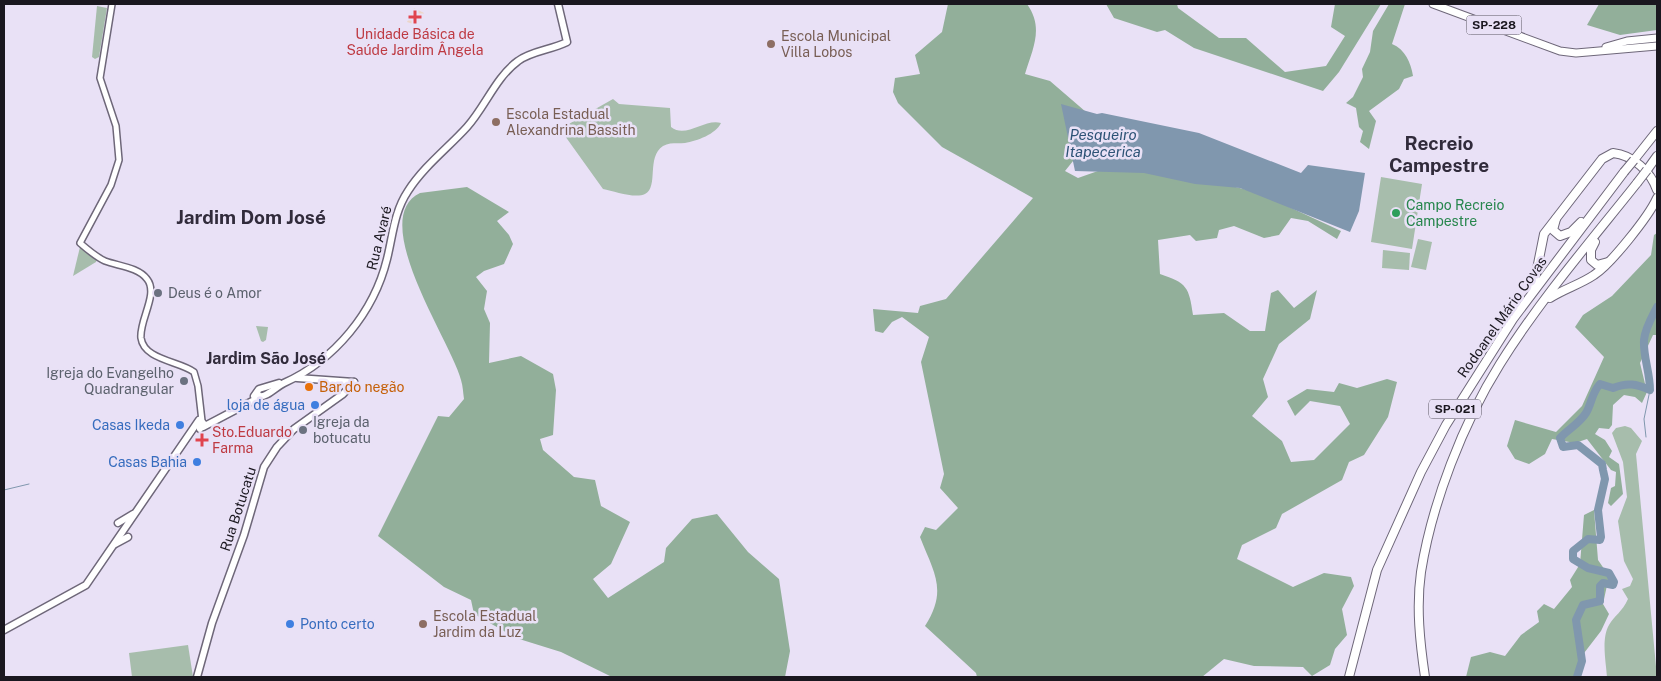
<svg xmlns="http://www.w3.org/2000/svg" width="1661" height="681" viewBox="0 0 1661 681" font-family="'Public Sans',sans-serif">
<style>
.medical{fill:#ecd6c9}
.green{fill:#a7bdac}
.forest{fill:#92af9a}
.water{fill:#8097ae}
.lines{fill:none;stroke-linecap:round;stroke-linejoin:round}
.stream{stroke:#8097ae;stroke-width:1}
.river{stroke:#8097ae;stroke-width:8}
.tertiary-casing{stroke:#6e6779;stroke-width:8}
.secondary-casing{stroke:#6e6779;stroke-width:9}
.primary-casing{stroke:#6e6779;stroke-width:9}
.motorway-casing{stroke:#6e6779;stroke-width:10}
.tertiary{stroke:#fff;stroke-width:5}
.secondary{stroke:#fff;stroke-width:6}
.primary{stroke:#fff;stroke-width:7}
.motorway{stroke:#fff;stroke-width:8}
.motorway-bridge-casing{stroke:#6e6779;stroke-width:10;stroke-linecap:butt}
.motorway-bridge{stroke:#fff;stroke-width:8}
.health-dot{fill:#e0444e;stroke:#e9e1f6;stroke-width:2}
.education-dot{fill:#8d6e63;stroke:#e9e1f6;stroke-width:2}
.leisure-dot{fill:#2e9e5b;stroke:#e9e1f6;stroke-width:2}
.worship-dot{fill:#6b7280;stroke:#e9e1f6;stroke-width:2}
.food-dot{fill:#e8710a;stroke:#e9e1f6;stroke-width:2}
.shop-dot{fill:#3f7fe0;stroke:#e9e1f6;stroke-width:2}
.labels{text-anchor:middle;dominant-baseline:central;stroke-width:5;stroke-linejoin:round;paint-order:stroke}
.shield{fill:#e9e1f6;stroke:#585460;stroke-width:1}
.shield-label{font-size:12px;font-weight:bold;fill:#1a171f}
.health-label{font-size:14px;fill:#be3a42;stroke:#e9e1f6}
.education-label{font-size:14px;fill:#785e54;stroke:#e9e1f6;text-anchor:start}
.leisure-label{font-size:14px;fill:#27864d;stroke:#e9e1f6;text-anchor:start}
.street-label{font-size:14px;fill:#1a171f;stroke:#e9e1f6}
.worship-label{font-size:14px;fill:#5b616d;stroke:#e9e1f6;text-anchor:start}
.food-label{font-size:14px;fill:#c56008;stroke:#e9e1f6;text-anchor:start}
.shop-label{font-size:14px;fill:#366cbe;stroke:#e9e1f6;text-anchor:end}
.water-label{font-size:15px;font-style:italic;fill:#2d5376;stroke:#e9e1f6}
.quarter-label{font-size:16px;font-weight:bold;fill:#312b3b;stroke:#e9e1f6}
.district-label{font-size:19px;font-weight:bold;fill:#312b3b;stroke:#e9e1f6}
</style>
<rect width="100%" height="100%" fill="#e9e1f6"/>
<!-- medical -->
<path class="medical" d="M 414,8 L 424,13 L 416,25 L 407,22 Z"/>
<!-- green -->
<g class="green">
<path d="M 97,6 L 107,8 L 99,57 L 95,59 L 92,57 Z"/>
<path d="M 613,99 L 619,104 L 670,108 L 671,127 C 686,139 705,118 721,123 C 716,134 697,141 685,143 C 678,144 670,142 663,146 C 646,157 659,187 645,194 C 635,199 614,191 603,189 L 560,129 Z"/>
<path d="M 1381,177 L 1422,184 L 1412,249 L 1371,242 Z"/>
<path d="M 1418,239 L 1432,242 L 1426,270 L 1411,267 Z"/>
<path d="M 80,247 L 97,259 L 96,262 L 73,276 Z"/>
<path d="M 1383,250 L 1410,253 L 1409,270 L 1382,268 Z"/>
<path d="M 256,326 L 268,327 L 266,340 L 263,342 L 261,341 Z"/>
<path d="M 1625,426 L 1631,428 L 1642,441 L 1636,454 L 1657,677 L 1607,677 C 1606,662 1601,639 1609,625 C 1615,615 1622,612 1628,599 L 1622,589 L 1630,586 L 1633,579 L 1624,561 L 1618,521 L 1627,497 L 1623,462 L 1612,433 L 1616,428 Z"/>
<path d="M 188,645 L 193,677 L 132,677 L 129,653 Z"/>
</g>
<!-- forest -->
<g class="forest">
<path d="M 948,4 L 1027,4 C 1044,28 1033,48 1025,74 L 1050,81 L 1086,112 L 1077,156 L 1065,171 L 1078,178 L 1115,165 L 1199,178 L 1272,196 L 1287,206 L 1341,231 L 1337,239 L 1308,221 L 1291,218 L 1279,235 L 1264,238 L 1234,226 L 1219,230 L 1217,238 L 1196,241 L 1190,235 L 1158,240 L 1160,274 C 1187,283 1189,287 1193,315 L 1224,313 L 1250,331 L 1265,331 L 1271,293 L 1278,290 L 1294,308 L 1317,290 L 1310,319 L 1279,344 L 1263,379 L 1268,397 L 1252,416 L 1282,441 L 1291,462 L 1314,460 L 1350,424 L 1340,406 L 1310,401 L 1295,416 L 1287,401 L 1307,389 L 1334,392 L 1339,383 L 1357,388 L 1387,379 L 1397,382 L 1388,417 L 1364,455 L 1349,462 L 1342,480 L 1282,514 L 1276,528 L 1242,545 L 1237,559 L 1293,587 L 1324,573 L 1351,577 L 1354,586 L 1342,609 L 1347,635 L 1335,649 L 1330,665 L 1312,676 L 1303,667 L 1254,666 L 1224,659 L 1202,677 L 977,677 L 976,673 L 925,626 C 948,590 934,573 920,537 L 925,527 L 936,530 L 958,508 L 940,488 L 944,474 L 921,362 L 929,337 L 902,317 L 892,322 L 883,333 L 875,331 L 873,309 L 918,313 L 920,306 L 946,299 L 1033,198 L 942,147 L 898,103 L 893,92 L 895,78 L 920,74 L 915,55 L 942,32 Z"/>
<path d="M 1106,4 L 1177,4 L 1178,8 L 1219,38 L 1246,38 L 1285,72 L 1326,66 L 1345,36 L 1331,27 L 1335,4 L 1381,4 L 1339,72 L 1323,91 L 1194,48 L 1165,30 L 1157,32 L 1114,18 Z"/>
<path d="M 1389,4 L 1405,4 L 1392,44 C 1405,49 1411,63 1413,76 L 1404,79 L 1399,89 L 1369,111 L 1376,121 L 1369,149 L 1360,142 L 1363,131 L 1359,127 L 1356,108 L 1346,103 L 1353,97 L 1363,77 L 1362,69 L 1370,52 L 1373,31 Z"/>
<path d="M 1599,4 L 1657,4 L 1657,30 L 1620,35 L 1587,25 Z"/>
<path d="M 467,187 L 509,212 L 497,221 L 509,235 L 513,244 L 504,264 L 484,271 L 476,277 L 487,291 L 484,309 L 490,323 L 489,363 L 521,356 L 553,374 L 556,390 L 553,435 L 540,439 L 543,450 L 574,477 L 595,480 L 601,506 L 630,522 L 611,564 L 593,579 L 608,598 L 664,562 L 666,548 L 692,519 L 717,514 L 748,552 L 779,579 L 790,651 L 785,677 L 612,677 L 561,652 L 516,638 L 474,614 L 471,600 L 444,587 L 378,536 L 438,416 L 449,417 L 464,399 C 463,393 463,386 461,380 C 452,343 366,219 420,193 Z"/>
<path d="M 1657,233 L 1657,335 L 1653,335 L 1640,363 L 1647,392 L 1642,403 L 1635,397 L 1624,395 L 1613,405 L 1612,425 L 1609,429 L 1599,428 L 1595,434 L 1605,440 L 1612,451 L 1609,457 L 1619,464 L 1623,494 L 1611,506 L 1608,503 L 1611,488 L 1615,486 L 1616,472 L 1611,470 L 1587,439 L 1575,443 L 1552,439 L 1545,454 L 1529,464 L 1515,459 L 1507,446 L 1515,420 L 1556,432 L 1582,406 L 1604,357 L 1575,327 L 1583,315 L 1612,296 L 1651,255 L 1654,235 Z"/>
<path d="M 1594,510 L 1598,560 L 1609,576 L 1603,604 L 1609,614 L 1601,631 L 1581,657 L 1574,677 L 1466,677 L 1471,657 L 1490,652 L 1505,656 L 1521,635 L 1539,622 L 1537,611 L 1544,604 L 1554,609 L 1572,587 L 1570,580 L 1580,564 L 1584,515 Z"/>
</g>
<!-- water -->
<path class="water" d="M 1061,104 L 1097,114 L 1102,113 L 1199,133 L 1301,173 L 1308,165 L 1365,173 L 1359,211 L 1350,232 L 1240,188 L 1195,184 L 1144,173 L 1075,171 Z"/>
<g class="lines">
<!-- stream -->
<g class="stream">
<path d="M 1646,437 L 1644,419 L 1650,390"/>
<path d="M 4,490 L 29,484"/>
</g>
<!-- river -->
<path class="river" d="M 1577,677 L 1582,661 L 1576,620 L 1583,605 L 1600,601 L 1600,586 L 1603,583 L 1613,585 L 1614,582 L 1609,573 L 1588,568 L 1573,559 L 1573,551 L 1588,539 L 1600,540 L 1601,537 L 1598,510 L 1605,479 L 1603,470 L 1602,464 L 1578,445 L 1563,447 L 1560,438 C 1568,429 1579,424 1586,413 C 1592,403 1592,392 1600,384 L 1613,388 C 1628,382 1636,384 1650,390 C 1650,373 1643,356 1644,340 C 1645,328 1652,317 1657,307"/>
<!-- tertiary casing -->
<g class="tertiary-casing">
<path id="tertiary" d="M 112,4 L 100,78 L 116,126 L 119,160 L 111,185 L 80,243 C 88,250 96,257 105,261 C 118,266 138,267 147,279 C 159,294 139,320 141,338 C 144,360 179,361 194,372 L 198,386 L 202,421"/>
</g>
<!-- secondary casing -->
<g class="secondary-casing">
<g id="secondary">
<path d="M 297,378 L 354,382"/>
<path d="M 257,393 L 259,396 C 266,398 277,386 284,383 C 335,360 374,312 387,259 C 393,235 394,212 408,191 C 424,166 448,148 467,127 C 485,107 496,77 518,61 C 531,51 551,50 567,42 L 558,4"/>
<path d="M 254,396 L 259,389 L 279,383"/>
<path d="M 203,427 L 260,397"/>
<path d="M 118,523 L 133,514"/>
<path d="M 115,544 L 128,537"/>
<path d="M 4,630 L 86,585 L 199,420 L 203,423 L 200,429"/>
<path d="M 197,677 L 212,623 L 244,535 L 264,467 L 277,447 L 294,429 L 343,394 L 354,382"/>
</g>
</g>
<!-- primary casing -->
<g class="primary-casing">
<g id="primary">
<path d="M 1433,4 L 1560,51 L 1576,53 L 1657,46"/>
<path d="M 1606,47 L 1627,41 L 1657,38"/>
</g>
</g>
<!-- motorway casing -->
<g class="motorway-casing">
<g id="motorway">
<path d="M 1634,160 L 1657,131"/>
<path d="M 1647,170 L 1657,156"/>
<path d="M 1556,219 L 1553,230 L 1560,236 L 1571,232 L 1581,222"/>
<path d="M 1595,242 L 1591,250 L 1591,260 L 1597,265 L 1608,262"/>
<path d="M 1533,289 L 1544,234 L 1602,159 L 1613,153 C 1633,155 1651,172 1657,190"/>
<path d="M 1550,298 C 1564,289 1581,284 1594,275 C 1611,264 1649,216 1657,198"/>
<path d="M 1349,677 L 1377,570 L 1421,472 L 1446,425 L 1513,319 L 1624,172"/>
<path d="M 1425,677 C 1420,643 1416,607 1421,572 C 1432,503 1463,423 1500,364 C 1540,300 1590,242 1637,183"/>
</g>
</g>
<!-- tertiary -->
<use href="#tertiary" class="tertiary"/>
<!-- secondary -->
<use href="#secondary" class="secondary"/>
<!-- primary -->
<use href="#primary" class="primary"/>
<!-- motorway -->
<use href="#motorway" class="motorway"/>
<!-- motorway-bridge casing -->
<g class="motorway-bridge-casing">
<g id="motorway-bridge">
<path d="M 1624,172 L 1634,160"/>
<path d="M 1637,183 L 1647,170"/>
</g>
</g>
<!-- motorway-bridge -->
<use href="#motorway-bridge" class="motorway-bridge"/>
</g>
<!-- markers -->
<g class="health-dot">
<path d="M412.5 9.5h5v5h5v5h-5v5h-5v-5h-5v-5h5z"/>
<path d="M199.5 432.5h5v5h5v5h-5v5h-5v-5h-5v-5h5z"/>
</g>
<g class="education-dot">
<circle cx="771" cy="44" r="5"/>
<circle cx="496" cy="122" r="5"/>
<circle cx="423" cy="624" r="5"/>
</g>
<circle class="leisure-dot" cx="1396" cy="213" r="5"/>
<g class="worship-dot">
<circle cx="158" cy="293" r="5"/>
<circle cx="184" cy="381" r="5"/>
<circle cx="303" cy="430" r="5"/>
</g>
<circle class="food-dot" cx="309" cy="387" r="5"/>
<g class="shop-dot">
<circle cx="315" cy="405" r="5"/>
<circle cx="180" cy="425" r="5"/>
<circle cx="197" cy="462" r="5"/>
<circle cx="290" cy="624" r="5"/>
</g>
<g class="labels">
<!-- shield labels -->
<g class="shield">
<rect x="1466.5" y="15.5" width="55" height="19" rx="4"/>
<rect x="1429" y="399.5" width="52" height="19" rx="4"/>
</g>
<g class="shield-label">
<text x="1494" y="25">SP-228</text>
<text x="1455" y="409">SP-021</text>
</g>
<!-- health labels -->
<g class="health-label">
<text x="415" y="34">Unidade Básica de<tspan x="415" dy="16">Saúde Jardim Ângela</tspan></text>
<text x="212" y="432" text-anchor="start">Sto.Eduardo<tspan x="212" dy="16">Farma</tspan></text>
</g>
<!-- education labels -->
<g class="education-label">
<text x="781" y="36">Escola Municipal<tspan x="781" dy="16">Villa Lobos</tspan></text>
<text x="506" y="114">Escola Estadual<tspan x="506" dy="16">Alexandrina Bassith</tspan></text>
<text x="433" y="616">Escola Estadual<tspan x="433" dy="16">Jardim da Luz</tspan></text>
</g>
<!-- leisure labels -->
<g class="leisure-label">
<text x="1406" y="205">Campo Recreio<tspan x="1406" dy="16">Campestre</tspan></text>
</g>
<!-- street labels -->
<g class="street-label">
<text transform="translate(379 238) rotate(-76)">Rua Avaré</text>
<text transform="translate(1502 317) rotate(-55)">Rodoanel Mário Covas</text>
<text transform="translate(238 509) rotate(-72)">Rua Botucatu</text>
</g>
<!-- worship labels -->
<g class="worship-label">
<text x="168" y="293">Deus é o Amor</text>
<text x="174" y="373" text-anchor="end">Igreja do Evangelho<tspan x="174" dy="16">Quadrangular</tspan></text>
<text x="313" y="422">Igreja da<tspan x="313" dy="16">botucatu</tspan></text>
</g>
<!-- food labels -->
<g class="food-label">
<text x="319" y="387">Bar do negão</text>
</g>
<!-- shop labels -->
<g class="shop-label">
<text x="305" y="405">loja de água</text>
<text x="170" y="425">Casas Ikeda</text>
<text x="187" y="462">Casas Bahia</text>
<text x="300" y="624" text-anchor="start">Ponto certo</text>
</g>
<!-- water labels -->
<g class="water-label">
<text x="1103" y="134">Pesqueiro<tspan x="1103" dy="17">Itapecerica</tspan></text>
</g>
<!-- quarter labels -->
<g class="quarter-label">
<text x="266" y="358">Jardim São José</text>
</g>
<!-- district labels -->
<g class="district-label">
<text x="1439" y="143">Recreio<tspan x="1439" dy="22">Campestre</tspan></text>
<text x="251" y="217">Jardim Dom José</text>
</g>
</g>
<!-- border -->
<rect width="1661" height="681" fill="none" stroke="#1a171f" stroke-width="10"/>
</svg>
